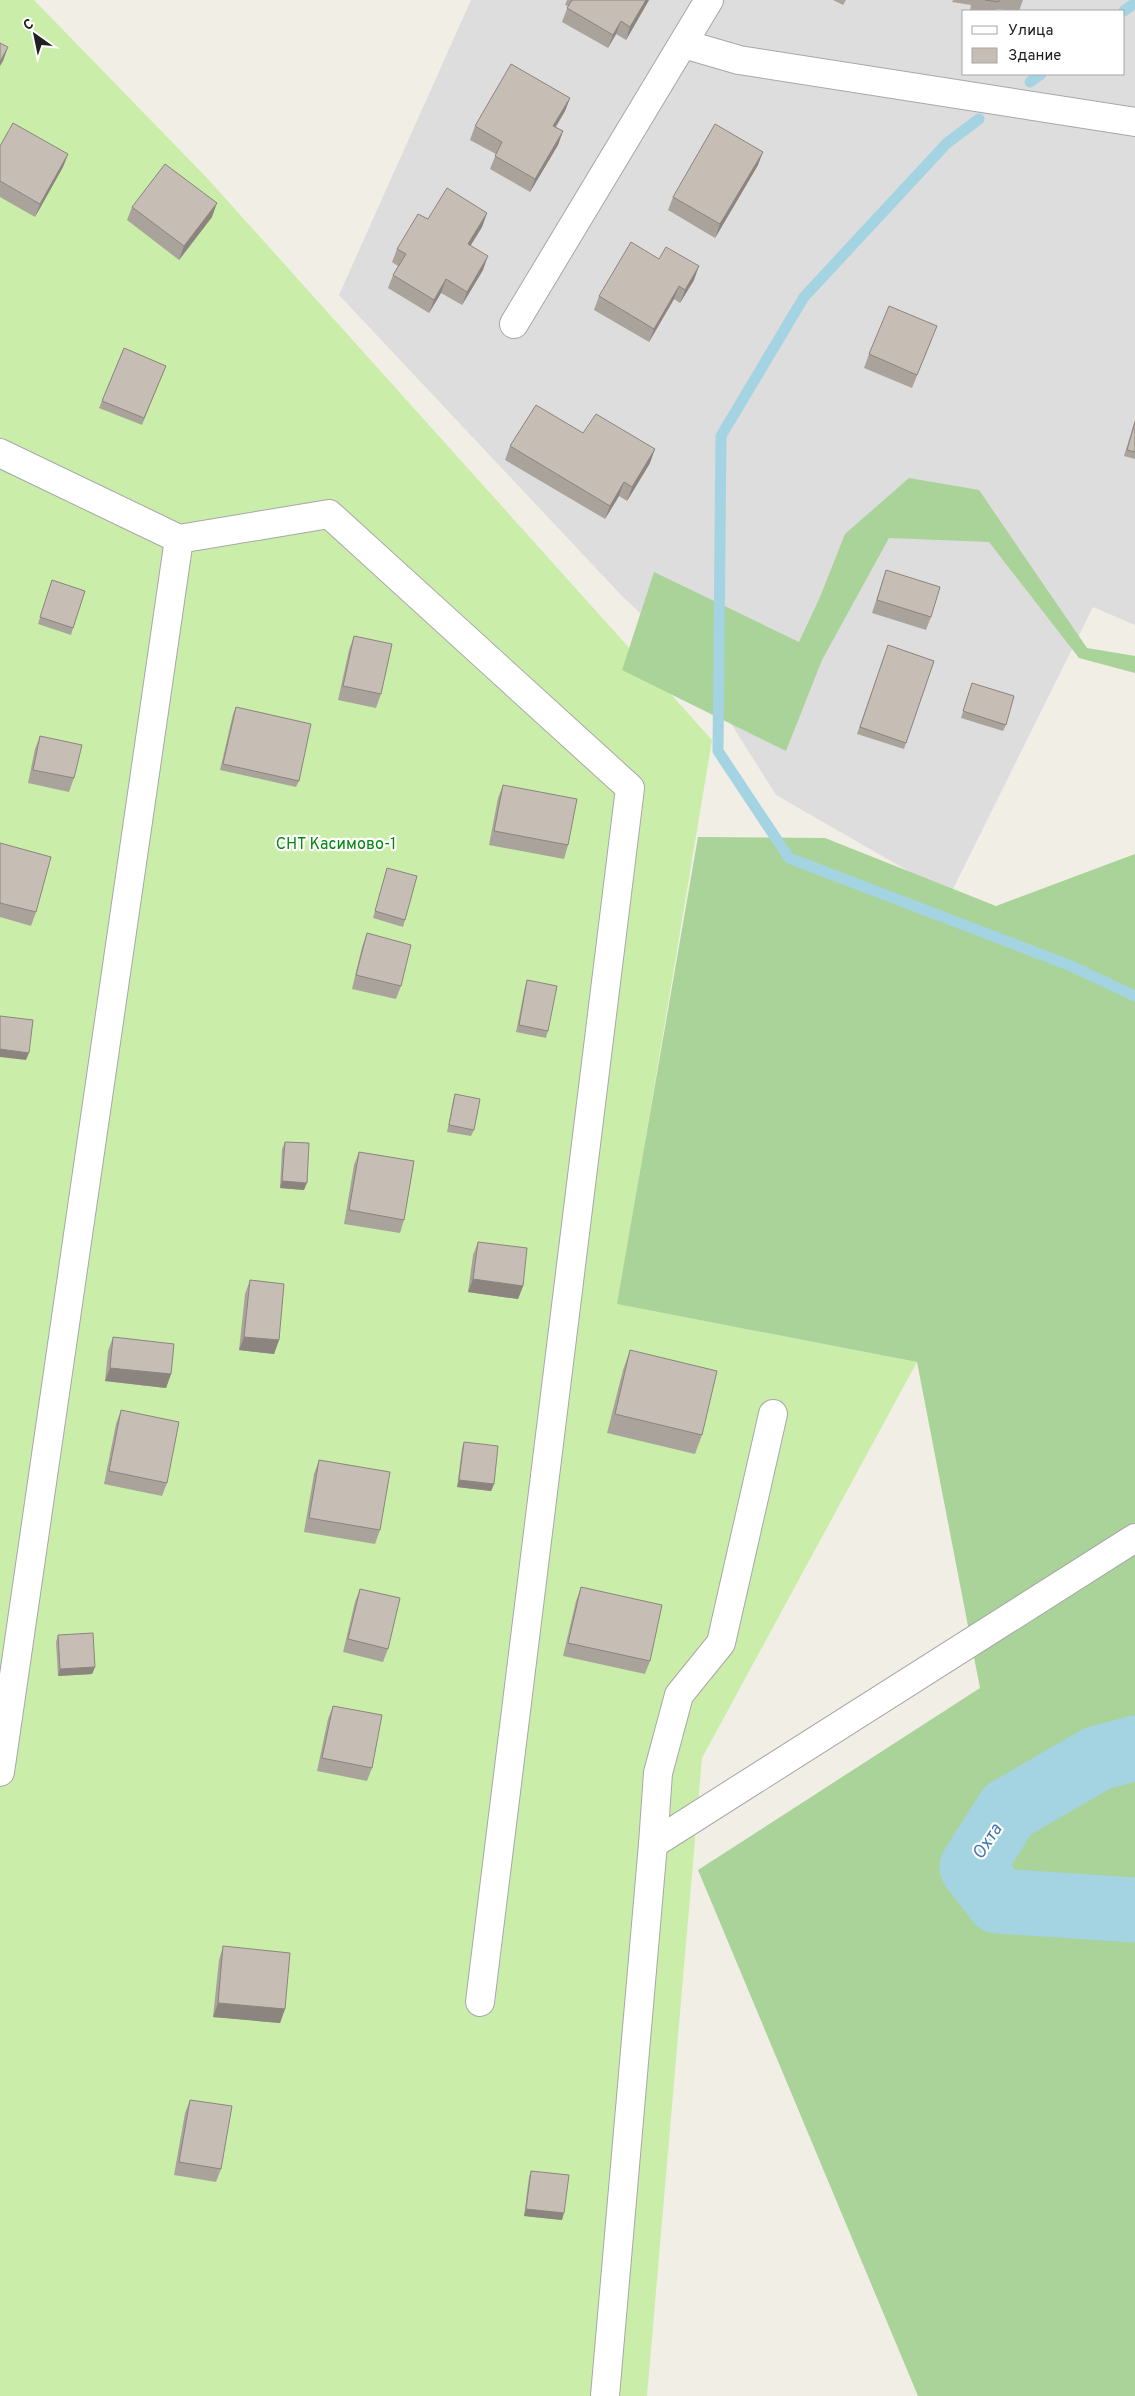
<svg xmlns="http://www.w3.org/2000/svg" width="1135" height="2396" viewBox="0 0 1135 2396" font-family="Overpass,sans-serif">
<style>
.residential{fill:#dedddd;fill-rule:evenodd}
.grass{fill:#caeea9}
.forest{fill:#a9d398}
.lines{fill:none;stroke-linecap:round;stroke-linejoin:round}
.stream{stroke:#a4d3e2;stroke-width:11}
.river{stroke:#a4d3e2;stroke-width:65}
.minor-casing{stroke:#a7a7a7;stroke-width:30}
.minor{stroke:#fff;stroke-width:28}
.wall{fill:#aaa39c}
.shaded-wall{fill:#8b847f}
.building{fill:#c6bdb5;stroke:#8b847f}
.labels{text-anchor:middle;dominant-baseline:central;stroke-width:4.5;stroke-linejoin:round;paint-order:stroke}
.park-label{font-size:16px;fill:#048811;stroke:#fff}
.water-label{font-size:18px;font-style:italic;fill:#4278af;stroke:#fff}
</style>
<rect width="100%" height="100%" fill="#f1eee6"/>
<!-- residential -->
<path class="residential" d="M 471,0 L 1135,0 L 1135,625 L 1093,607 L 950,895 L 776,795 L 693,663 L 622,596 L 339,295 ZM 964,11 L 1124,11 L 1124,74 L 964,74 Z"/>
<!-- grass -->
<path class="grass" d="M 0,0 L 34,0 L 207,178 L 712,740 L 618,1304 L 917,1362 L 702,1758 L 647,2396 L 0,2396 Z"/>
<!-- forest -->
<g class="forest">
<path d="M 909,478 L 979,490 L 1087,648 L 1135,656 L 1135,673 L 1079,658 L 989,542 L 889,538 L 822,660 L 786,751 L 622,670 L 654,572 L 799,642 L 820,597 L 845,534 Z"/>
<path d="M 698,837 L 825,838 L 996,906 L 1135,854 L 1135,2396 L 918,2396 L 698,1870 L 980,1688 L 917,1362 L 617,1304 Z"/>
</g>
<g class="lines">
<!-- stream -->
<g class="stream">
<path d="M 1124,11 L 1135,3"/>
<path d="M 1030,82 L 1041,74"/>
<path d="M 979,119 L 947,143 L 804,297 L 721,436 L 718,751 L 789,858 L 1071,966 L 1135,996"/>
</g>
<!-- river -->
<path class="river" d="M 1135,1748 L 1098,1758 L 1008,1810 L 972,1867 L 998,1901 L 1135,1910"/>
<!-- minor casing -->
<g class="minor-casing">
<g id="minor">
<path d="M 684,44 L 739,60 L 1135,122"/>
<path d="M 514,324 L 709,0"/>
<path d="M 0,453 L 179,539 L 329,514 L 630,788 L 480,2002"/>
<path d="M 0,1772 L 179,539"/>
<path d="M 653,1844 L 658,1773 L 679,1695 L 721,1643 L 773,1414"/>
<path d="M 605,2396 L 653,1844 L 1135,1538"/>
</g>
</g>
<!-- minor -->
<use href="#minor" class="minor"/>
</g>
<!-- wall -->
<g class="wall">
<path d="M 567,0 L 649,0 L 626,40 L 616,34 L 608,48 L 562,22 L 568,6 L 565,5 Z"/>
<path d="M 833,0 L 846,0 L 843,5 Z"/>
<path d="M 953,0 L 1023,0 L 1019,11 L 1013,11 L 997,9 L 996,11 L 970,11 L 971,5 L 952,2 Z"/>
<path d="M 570,98 L 565,111 L 556,127 L 563,131 L 558,145 L 530,192 L 490,169 L 496,154 L 470,140 L 475,126 Z"/>
<path d="M 0,146 L 68,154 L 63,167 L 35,217 L 0,197 Z"/>
<path d="M 758,165 L 715,238 L 668,210 L 673,197 Z"/>
<path d="M 132,207 L 212,217 L 179,260 L 127,220 Z"/>
<path d="M 487,213 L 482,227 L 470,246 L 483,270 L 462,305 L 441,293 L 429,313 L 388,288 L 393,275 L 398,266 L 392,262 L 397,249 L 428,219 Z"/>
<path d="M 694,280 L 680,303 L 674,299 L 649,342 L 594,310 L 599,296 Z"/>
<path d="M 932,339 L 912,388 L 864,368 L 869,354 Z"/>
<path d="M 124,348 L 166,366 L 142,425 L 99,408 Z"/>
<path d="M 1135,420 L 1135,459 L 1124,456 Z"/>
<path d="M 583,433 L 650,463 L 627,501 L 619,496 L 605,519 L 505,460 L 510,446 Z"/>
<path d="M 886,570 L 931,617 L 926,630 L 872,613 Z"/>
<path d="M 52,580 L 85,591 L 71,635 L 38,624 Z"/>
<path d="M 354,636 L 381,694 L 376,708 L 338,700 L 349,650 Z"/>
<path d="M 888,645 L 934,661 L 904,749 L 857,734 Z"/>
<path d="M 972,683 L 1006,725 L 1003,731 L 961,718 Z"/>
<path d="M 236,707 L 299,781 L 296,787 L 220,770 L 233,714 Z"/>
<path d="M 40,736 L 74,778 L 69,792 L 28,783 L 35,749 Z"/>
<path d="M 503,785 L 568,845 L 564,859 L 489,845 L 498,798 Z"/>
<path d="M 0,843 L 36,912 L 31,926 L 0,917 Z"/>
<path d="M 387,868 L 405,920 L 403,927 L 373,918 Z"/>
<path d="M 367,933 L 401,986 L 396,999 L 352,989 L 362,947 Z"/>
<path d="M 527,980 L 548,1031 L 546,1038 L 516,1032 L 525,987 Z"/>
<path d="M 455,1094 L 474,1130 L 471,1136 L 447,1132 L 453,1101 Z"/>
<path d="M 285,1142 L 304,1190 L 280,1188 L 282,1149 Z"/>
<path d="M 359,1152 L 404,1220 L 400,1233 L 344,1224 L 354,1165 Z"/>
<path d="M 478,1242 L 523,1286 L 518,1299 L 468,1292 L 473,1255 Z"/>
<path d="M 250,1280 L 279,1340 L 274,1354 L 239,1350 L 245,1294 Z"/>
<path d="M 113,1337 L 171,1374 L 166,1388 L 105,1381 L 108,1351 Z"/>
<path d="M 630,1350 L 702,1435 L 695,1454 L 607,1433 L 623,1370 Z"/>
<path d="M 121,1410 L 167,1483 L 162,1496 L 104,1484 L 116,1424 Z"/>
<path d="M 464,1442 L 494,1484 L 491,1491 L 457,1487 L 462,1448 Z"/>
<path d="M 319,1460 L 380,1530 L 375,1544 L 304,1532 L 314,1474 Z"/>
<path d="M 581,1587 L 650,1661 L 645,1674 L 563,1656 L 576,1601 Z"/>
<path d="M 360,1589 L 388,1649 L 383,1662 L 343,1652 L 355,1602 Z"/>
<path d="M 58,1635 L 95,1667 L 92,1674 L 58,1676 L 56,1642 Z"/>
<path d="M 333,1706 L 372,1768 L 367,1781 L 317,1771 L 328,1719 Z"/>
<path d="M 223,1946 L 285,2009 L 280,2023 L 213,2017 L 219,1960 Z"/>
<path d="M 190,2100 L 221,2169 L 216,2182 L 174,2175 L 185,2113 Z"/>
<path d="M 531,2171 L 562,2220 L 524,2216 L 529,2177 Z"/>
</g>
<!-- shaded-wall -->
<g class="shaded-wall">
<path d="M 646,0 L 649,0 L 626,40 L 630,27 Z"/>
<path d="M 621,21 L 616,34 L 608,48 L 613,35 Z"/>
<path d="M 8,47 L 3,61 L 0,66 L 0,62 Z"/>
<path d="M 570,98 L 565,111 L 548,139 L 553,126 Z"/>
<path d="M 563,131 L 558,145 L 530,192 L 535,179 Z"/>
<path d="M 763,152 L 758,165 L 715,238 L 720,224 Z"/>
<path d="M 68,154 L 63,167 L 35,217 L 40,204 Z"/>
<path d="M 217,203 L 212,217 L 179,260 L 184,246 Z"/>
<path d="M 487,213 L 482,227 L 463,258 L 468,244 Z"/>
<path d="M 488,256 L 483,270 L 462,305 L 467,292 Z"/>
<path d="M 699,266 L 694,280 L 680,303 L 685,290 Z"/>
<path d="M 446,279 L 441,293 L 429,313 L 434,300 Z"/>
<path d="M 679,286 L 674,299 L 649,342 L 654,329 Z"/>
<path d="M 655,449 L 650,463 L 627,501 L 632,487 Z"/>
<path d="M 624,482 L 619,496 L 605,519 L 610,506 Z"/>
<path d="M 0,1049 L 29,1053 L 26,1060 L 0,1057 Z"/>
<path d="M 282,1181 L 307,1183 L 304,1190 L 280,1188 Z"/>
<path d="M 473,1279 L 523,1286 L 518,1299 L 468,1292 Z"/>
<path d="M 244,1337 L 279,1340 L 274,1354 L 239,1350 Z"/>
<path d="M 110,1368 L 171,1374 L 166,1388 L 105,1381 Z"/>
<path d="M 459,1480 L 494,1484 L 491,1491 L 457,1487 Z"/>
<path d="M 95,1667 L 92,1674 L 58,1676 L 60,1669 Z"/>
<path d="M 218,2003 L 285,2009 L 280,2023 L 213,2017 Z"/>
<path d="M 526,2209 L 564,2213 L 562,2220 L 524,2216 Z"/>
</g>
<!-- building -->
<g class="building">
<path d="M 572,0 L 646,0 L 630,27 L 621,21 L 613,35 L 567,8 Z"/>
<path d="M 985,0 L 999,0 L 999,2 Z"/>
<path d="M 0,43 L 8,47 L 0,62 Z"/>
<path d="M 511,64 L 570,98 L 553,126 L 563,131 L 535,179 L 495,156 L 502,142 L 475,126 Z"/>
<path d="M 13,123 L 68,154 L 40,204 L 0,181 L 0,146 Z"/>
<path d="M 715,124 L 763,152 L 720,224 L 673,197 Z"/>
<path d="M 165,164 L 217,203 L 184,246 L 132,207 Z"/>
<path d="M 447,188 L 487,213 L 468,244 L 488,256 L 467,292 L 446,279 L 434,300 L 393,275 L 406,254 L 397,249 L 418,214 L 428,219 Z"/>
<path d="M 631,242 L 659,259 L 666,247 L 699,266 L 685,290 L 679,286 L 654,329 L 599,296 Z"/>
<path d="M 889,306 L 937,326 L 917,375 L 869,354 Z"/>
<path d="M 124,348 L 166,366 L 144,418 L 102,401 Z"/>
<path d="M 536,405 L 583,433 L 596,414 L 655,449 L 632,487 L 624,482 L 610,506 L 510,446 Z"/>
<path d="M 1135,422 L 1135,452 L 1127,450 Z"/>
<path d="M 886,570 L 940,587 L 931,617 L 877,600 Z"/>
<path d="M 52,580 L 85,591 L 73,628 L 40,617 Z"/>
<path d="M 354,636 L 392,644 L 381,694 L 343,686 Z"/>
<path d="M 888,645 L 934,661 L 906,743 L 860,727 Z"/>
<path d="M 972,683 L 1014,696 L 1006,725 L 963,711 Z"/>
<path d="M 236,707 L 311,724 L 299,781 L 223,764 Z"/>
<path d="M 40,736 L 82,745 L 74,778 L 33,770 Z"/>
<path d="M 503,785 L 577,799 L 568,845 L 494,831 Z"/>
<path d="M 0,843 L 51,857 L 36,912 L 0,903 Z"/>
<path d="M 387,868 L 417,876 L 405,920 L 375,911 Z"/>
<path d="M 367,933 L 411,945 L 401,986 L 356,975 Z"/>
<path d="M 527,980 L 557,986 L 548,1031 L 519,1025 Z"/>
<path d="M 0,1016 L 33,1020 L 29,1053 L 0,1049 Z"/>
<path d="M 455,1094 L 480,1099 L 474,1130 L 449,1125 Z"/>
<path d="M 285,1142 L 309,1143 L 307,1183 L 282,1181 Z"/>
<path d="M 359,1152 L 414,1161 L 404,1220 L 349,1210 Z"/>
<path d="M 478,1242 L 527,1248 L 523,1286 L 473,1279 Z"/>
<path d="M 250,1280 L 284,1284 L 279,1340 L 244,1337 Z"/>
<path d="M 113,1337 L 174,1344 L 171,1374 L 110,1368 Z"/>
<path d="M 630,1350 L 717,1371 L 702,1435 L 615,1414 Z"/>
<path d="M 121,1410 L 179,1422 L 167,1483 L 109,1471 Z"/>
<path d="M 464,1442 L 498,1446 L 494,1484 L 459,1480 Z"/>
<path d="M 319,1460 L 390,1472 L 380,1530 L 309,1518 Z"/>
<path d="M 581,1587 L 662,1605 L 650,1661 L 568,1643 Z"/>
<path d="M 360,1589 L 400,1598 L 388,1649 L 348,1639 Z"/>
<path d="M 93,1633 L 95,1667 L 60,1669 L 58,1635 Z"/>
<path d="M 333,1706 L 382,1715 L 372,1768 L 322,1758 Z"/>
<path d="M 223,1946 L 290,1953 L 285,2009 L 218,2003 Z"/>
<path d="M 190,2100 L 232,2106 L 221,2169 L 179,2162 Z"/>
<path d="M 531,2171 L 569,2175 L 564,2213 L 526,2209 Z"/>
</g>
<g class="labels">
<!-- park labels -->
<g class="park-label">
<text x="336" y="845">СНТ Касимово-1</text>
</g>
<!-- water labels -->
<g class="water-label">
<text transform="translate(988 1842) rotate(-57)">Охта</text>
</g>
</g>
<!-- legend -->
<rect x="962" y="10" width="162" height="65" fill="#ffffff" stroke="#a6a6a6"/>
<rect x="972" y="26" width="25" height="8" fill="#ffffff" stroke="#a6a6a6"/>
<text x="1008" y="35" font-size="15" fill="#202020">Улица</text>
<rect x="972" y="48" width="25" height="15" fill="#c6bdb5" stroke="#a6a6a6"/>
<text x="1008" y="60" font-size="15" fill="#202020">Здание</text>
<!-- north arrow -->
<g transform="translate(35 35) rotate(327)" stroke="#ffffff" stroke-width="4" paint-order="stroke">
<path d="M0-4L9 19L0 12L-9 19Z" fill="#202020"/>
<text y="-8" font-size="14" font-weight="bold" text-anchor="middle" fill="#202020">С</text>
</g>
</svg>
